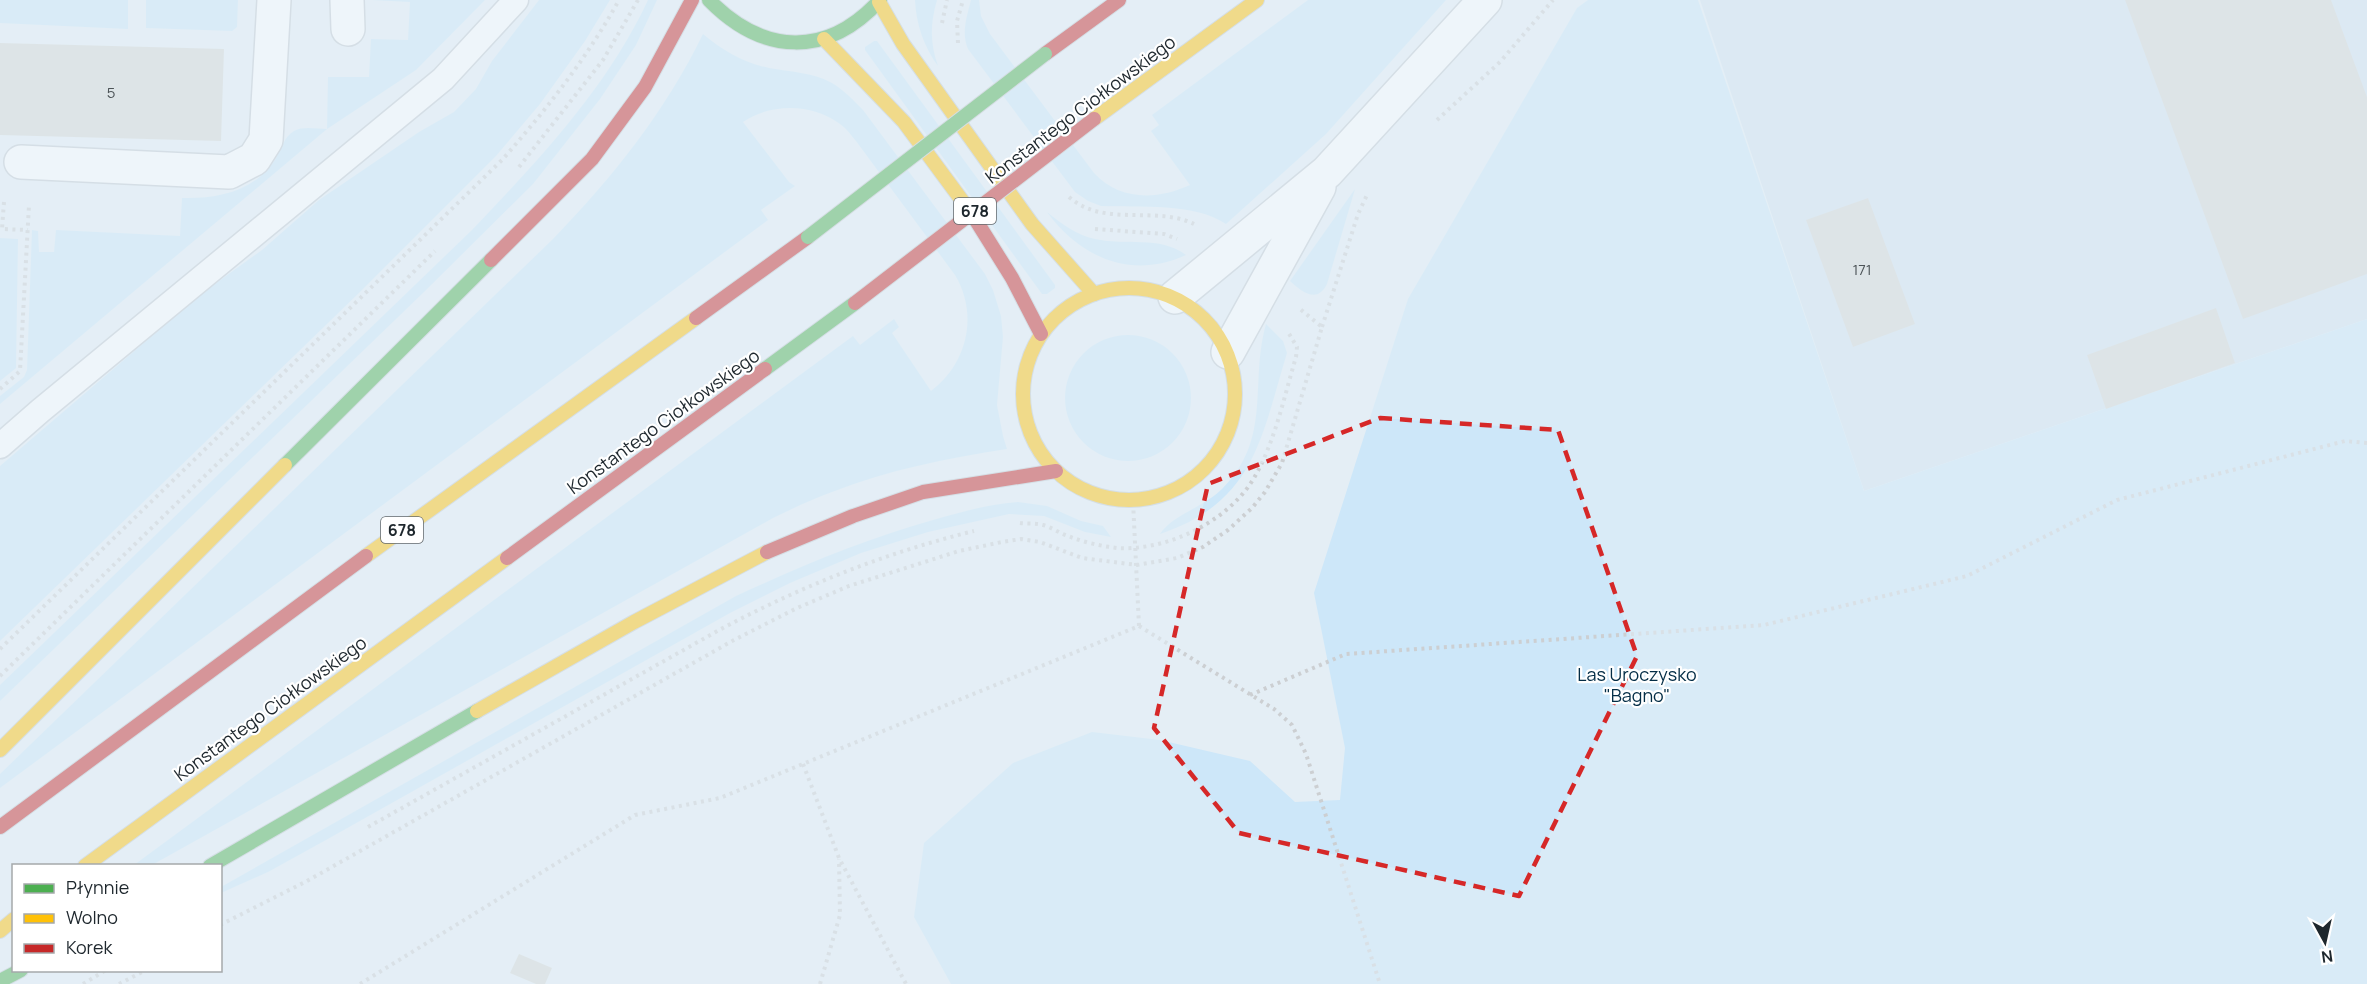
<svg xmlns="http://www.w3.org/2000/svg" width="2367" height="984" viewBox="0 0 2367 984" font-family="Manrope,sans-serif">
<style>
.built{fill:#d2e3f0}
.green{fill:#cde7f9}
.building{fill:#d6d8d6}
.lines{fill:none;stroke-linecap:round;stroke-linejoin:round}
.lane-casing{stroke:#c3cbd2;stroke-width:27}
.street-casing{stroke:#c3cbd2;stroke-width:36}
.fast-casing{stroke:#c3cbd2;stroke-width:16}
.slow-casing{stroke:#c3cbd2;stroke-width:16}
.jam-casing{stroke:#c3cbd2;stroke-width:16}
.path{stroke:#cccfd2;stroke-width:4;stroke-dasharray:3 4.5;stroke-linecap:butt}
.lane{stroke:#fbfcfe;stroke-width:24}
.street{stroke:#fbfcfe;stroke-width:33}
.fast{stroke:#4caf50;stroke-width:14}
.slow{stroke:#ffc107;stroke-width:14}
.jam{stroke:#c62828;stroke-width:14}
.fast-bridge-casing{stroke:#c4c9cd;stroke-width:16;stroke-linecap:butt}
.jam-bridge-casing{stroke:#c4c9cd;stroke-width:16;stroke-linecap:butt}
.fast-bridge{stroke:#4caf50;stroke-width:14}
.jam-bridge{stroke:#c62828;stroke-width:14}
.marked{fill:none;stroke:#d62828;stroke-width:4.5;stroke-dasharray:12 8;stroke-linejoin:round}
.labels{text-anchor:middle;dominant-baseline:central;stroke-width:4.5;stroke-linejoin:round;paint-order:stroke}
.number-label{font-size:15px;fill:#4c5357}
.shield{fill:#fff;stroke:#62686c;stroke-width:1.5}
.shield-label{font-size:16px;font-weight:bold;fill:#1e272d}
.street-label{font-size:18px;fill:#1e272d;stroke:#fff}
.park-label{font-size:18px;fill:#032d46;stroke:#fff}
</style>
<rect width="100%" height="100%" fill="#e4eef5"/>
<!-- built -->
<path class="built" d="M 1700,0 L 2367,0 L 2367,319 L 1864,491 Z"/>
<!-- green -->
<g class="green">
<path d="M 0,0 L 128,0 L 128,29 L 0,23 Z"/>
<path d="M 146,0 L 238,0 L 237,27 L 232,31 L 146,28 Z"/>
<path d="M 372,0 L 485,0 L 416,70 L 327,129 L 0,404 L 0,396 L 24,377 L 27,370 L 32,230 L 38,231 L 39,252 L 54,252 L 56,230 L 180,236 L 182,198 C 218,199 256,191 276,158 C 281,149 284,137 294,131 C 303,126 317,129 327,129 L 328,77 L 369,77 L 371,39 L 408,40 L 410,2 Z"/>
<path d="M 539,0 L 610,0 L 585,41 L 540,104 L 496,156 L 361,291 L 0,641 L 0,466 L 201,294 L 262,250 L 319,200 L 419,132 L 454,112 L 476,89 L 492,61 Z"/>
<path d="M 648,0 L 657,0 L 636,45 L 600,99 L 533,184 L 424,292 L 0,701 L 0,685 L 472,230 C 538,161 607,88 648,0 Z"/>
<path d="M 915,0 L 937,0 C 930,24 930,43 938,66 C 924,47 916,24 915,0 Z"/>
<path d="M 971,0 L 979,0 L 981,16 L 990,34 L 1094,173 C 1120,201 1157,200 1190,185 L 1151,131 L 1159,125 L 1152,115 L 1308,0 L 1446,0 L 1326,134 L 1226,224 C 1193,202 1140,208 1101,206 L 1088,201 L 1075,192 L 968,49 C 961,33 967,16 971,0 Z"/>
<path d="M 1588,0 L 1698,0 L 1864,491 L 2367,319 L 2367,984 L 951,984 L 914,917 L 924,843 L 1013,763 L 1092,732 L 1160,740 L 1250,761 L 1295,802 L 1340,800 L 1345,748 L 1314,593 L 1408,299 L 1577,8 Z"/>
<path d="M 703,34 C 722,50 744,63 769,68 C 790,72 812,72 832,83 C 844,90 854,101 863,110 L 985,274 L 993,290 L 1001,316 L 1003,337 L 997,405 L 1003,436 L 1007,449 C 948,458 888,470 832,492 C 812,499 792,509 773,518 L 152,865 L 134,865 L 853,336 L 860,345 L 894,319 L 899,327 L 892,333 L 931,391 C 967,364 979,315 955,275 L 856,141 C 851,135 846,128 840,124 C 812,103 771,103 743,122 L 789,182 L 795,186 L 761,210 L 768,220 L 0,788 L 0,774 L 553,239 C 613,177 665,112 703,34 Z"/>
<path d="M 874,41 L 877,41 L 1055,285 L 1055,288 L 1047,294 L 1042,294 L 865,50 L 865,47 Z"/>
<path d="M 1355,189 L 1327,284 C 1317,304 1302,292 1290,281 Z"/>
<path d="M 1047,212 C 1062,224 1076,235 1095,239 C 1126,246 1159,235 1186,255 C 1131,280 1081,258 1047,212 Z"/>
<path d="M 0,238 L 18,239 L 16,368 L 0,381 Z"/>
<path d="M 1266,324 L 1283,341 L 1287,353 C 1261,438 1255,502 1160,534 C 1172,515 1204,507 1222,489 C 1273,438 1249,384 1266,324 Z"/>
<circle cx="1128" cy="398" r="63"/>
<path d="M 1018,502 L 1047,506 L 1081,521 L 1103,526 L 1111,537 L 1085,532 L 1044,516 L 1009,514 L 928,532 L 861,553 L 790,583 L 730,613 L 326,840 L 268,872 L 221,893 L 221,887 L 736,596 C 801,566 865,539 933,520 C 961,512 989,504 1018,502 Z"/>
</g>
<!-- building -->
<g class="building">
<path d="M 2125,0 L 2331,0 L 2367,97 L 2367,274 L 2243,319 Z"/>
<path d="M 0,43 L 224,49 L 221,141 L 0,135 Z"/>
<path d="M 1868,198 L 1915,324 L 1853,347 L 1806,220 Z"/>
<path d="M 2216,308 L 2235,363 L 2106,409 L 2087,355 Z"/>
<path d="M 519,954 L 552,968 L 545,984 L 536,984 L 510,973 Z"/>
</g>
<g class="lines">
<!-- lane casing -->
<g class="lane-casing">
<path id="lane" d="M 0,446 L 40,411 L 443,79 L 516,0"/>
</g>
<!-- street casing -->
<g class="street-casing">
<g id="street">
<path d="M 347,0 L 348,29"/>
<path d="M 21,162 L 229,172 L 254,159 L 266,140 L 274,0"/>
<path d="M 1175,297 L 1327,172 L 1485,0"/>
<path d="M 1228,352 L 1319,187"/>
</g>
</g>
<!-- fast casing -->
<g class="fast-casing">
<g id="fast">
<path d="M 709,0 C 763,55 827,58 880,0"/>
<path d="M 765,369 L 855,303"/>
<path d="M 285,465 L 491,260"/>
<path d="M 210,866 L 477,711"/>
<path d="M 0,981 L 21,970"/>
</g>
</g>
<!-- slow casing -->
<g class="slow-casing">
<g id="slow">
<path d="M 879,2 L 903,44 L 1032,224 L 1094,294"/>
<path d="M 824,39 L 904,122 L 972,214"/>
<path d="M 1094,119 L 1257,0"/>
<circle cx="1129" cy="394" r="106"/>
<path d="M 366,556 L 696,318"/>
<path d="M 477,711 L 634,622 L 767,552"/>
<path d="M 0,750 L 285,465"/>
<path d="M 85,866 L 507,558"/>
<path d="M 0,931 L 14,919"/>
</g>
</g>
<!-- jam casing -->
<g class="jam-casing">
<g id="jam">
<path d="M 1045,54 L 1119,0"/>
<path d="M 972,214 L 1012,278 L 1041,334"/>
<path d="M 491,260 L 592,159 L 645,87 L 692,0"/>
<path d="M 696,318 L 808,237"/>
<path d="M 767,552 L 853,516 L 923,492 L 1056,471"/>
<path d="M 507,558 L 765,369"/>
<path d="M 0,827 L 366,556"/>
</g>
</g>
<!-- path -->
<g class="path">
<path d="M 942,23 L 947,0"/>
<path d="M 958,43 L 957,21 L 963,0"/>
<path d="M 1437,120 L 1500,62 L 1553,0"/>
<path d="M 519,167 L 603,60 L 638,0"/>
<path d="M 1069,197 C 1104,228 1155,205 1194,224"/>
<path d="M 4,202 L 2,229 L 28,230"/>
<path d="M 1095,229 L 1164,234 L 1177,239"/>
<path d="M 1322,327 L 1358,214 L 1367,195"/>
<path d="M 0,389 L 20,371 L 29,205"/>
<path d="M 1020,523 C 1027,524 1035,523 1043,525 C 1051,527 1059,533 1068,536 C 1083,542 1100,546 1117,548 C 1167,551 1228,522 1254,478 C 1275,442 1284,397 1296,357 L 1297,347 L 1288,332"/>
<path d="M 1139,626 L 1274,709 L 1292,725 L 1306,754 L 1380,984"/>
<path d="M 0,649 L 502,160 C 546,110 587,58 619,0"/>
<path d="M 0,676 L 435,251"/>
<path d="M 1250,695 L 1346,654 L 1764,625 L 1967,576 L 2117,500 L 2345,441 L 2367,443"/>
<path d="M 803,764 L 839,858 L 906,984"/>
<path d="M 368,827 L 721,629 C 802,586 885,553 974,531"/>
<path d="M 220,925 L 307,881 L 734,640 L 797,608 L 849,586 L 959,551 L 1002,542 L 1021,539 L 1040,542 L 1082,558 L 1137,565 L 1177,558 L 1203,547 L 1228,530 L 1252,508 L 1265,492 L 1282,463 L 1322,327 L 1300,309"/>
<path d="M 83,984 L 106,970"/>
<path d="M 119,984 L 146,970"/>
<path d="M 360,984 L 635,815 L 720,798 L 1139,626 L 1133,501"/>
<path d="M 820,984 L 840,915 L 839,859"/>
</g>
<!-- lane -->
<use href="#lane" class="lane"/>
<!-- street -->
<use href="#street" class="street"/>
<!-- fast -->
<use href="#fast" class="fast"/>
<!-- slow -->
<use href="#slow" class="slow"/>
<!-- jam -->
<use href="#jam" class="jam"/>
<!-- fast-bridge casing -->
<g class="fast-bridge-casing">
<path id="fast-bridge" d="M 808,237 L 1045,54"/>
</g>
<!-- jam-bridge casing -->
<g class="jam-bridge-casing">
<path id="jam-bridge" d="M 855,303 L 1094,119"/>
</g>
<!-- fast-bridge -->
<use href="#fast-bridge" class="fast-bridge"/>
<!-- jam-bridge -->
<use href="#jam-bridge" class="jam-bridge"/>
</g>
<!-- marked area -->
<path d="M0 0H2367V984H0ZM 1380,418 L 1558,430 L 1637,656 L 1519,896 L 1239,833 L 1154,728 L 1208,484 Z" fill="#e4eef5" fill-opacity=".55" fill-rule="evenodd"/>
<path class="marked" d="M 1380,418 L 1558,430 L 1637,656 L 1519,896 L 1239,833 L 1154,728 L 1208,484 Z"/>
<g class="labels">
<!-- number labels -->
<g class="number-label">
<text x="111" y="92">5</text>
<text x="1862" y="269">171</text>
</g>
<!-- shield labels -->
<g class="shield">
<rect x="954" y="198" width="42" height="26" rx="4.5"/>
<rect x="381" y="517" width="42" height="26" rx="4.5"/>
</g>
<g class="shield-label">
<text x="975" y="211">678</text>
<text x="402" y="530">678</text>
</g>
<!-- street labels -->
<g class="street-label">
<text transform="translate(1080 109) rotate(-37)">Konstantego Ciołkowskiego</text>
<text transform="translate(663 421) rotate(-36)">Konstantego Ciołkowskiego</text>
<text transform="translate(270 708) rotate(-36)">Konstantego Ciołkowskiego</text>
</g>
<!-- park labels -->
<g class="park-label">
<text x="1637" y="674">Las Uroczysko<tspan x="1637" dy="21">"Bagno"</tspan></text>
</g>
</g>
<!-- legend -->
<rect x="12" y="864" width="210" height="108" fill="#ffffff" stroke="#a5a9ab" stroke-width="1.5"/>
<rect x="24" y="884" width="30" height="9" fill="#4caf50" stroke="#a5a9ab" stroke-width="1.5"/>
<text x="66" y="894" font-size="18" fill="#1e272d">Płynnie</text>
<rect x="24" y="914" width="30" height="9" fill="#ffc107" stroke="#a5a9ab" stroke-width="1.5"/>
<text x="66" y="924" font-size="18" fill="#1e272d">Wolno</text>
<rect x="24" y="944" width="30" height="9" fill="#c62828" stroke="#a5a9ab" stroke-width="1.5"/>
<text x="66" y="954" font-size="18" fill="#1e272d">Korek</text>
<!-- north arrow -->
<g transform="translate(2325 942) rotate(172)" stroke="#ffffff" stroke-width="4.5" paint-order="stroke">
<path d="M0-4.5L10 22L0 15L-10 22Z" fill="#1e272d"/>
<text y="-9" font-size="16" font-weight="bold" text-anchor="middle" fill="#1e272d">N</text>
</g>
</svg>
